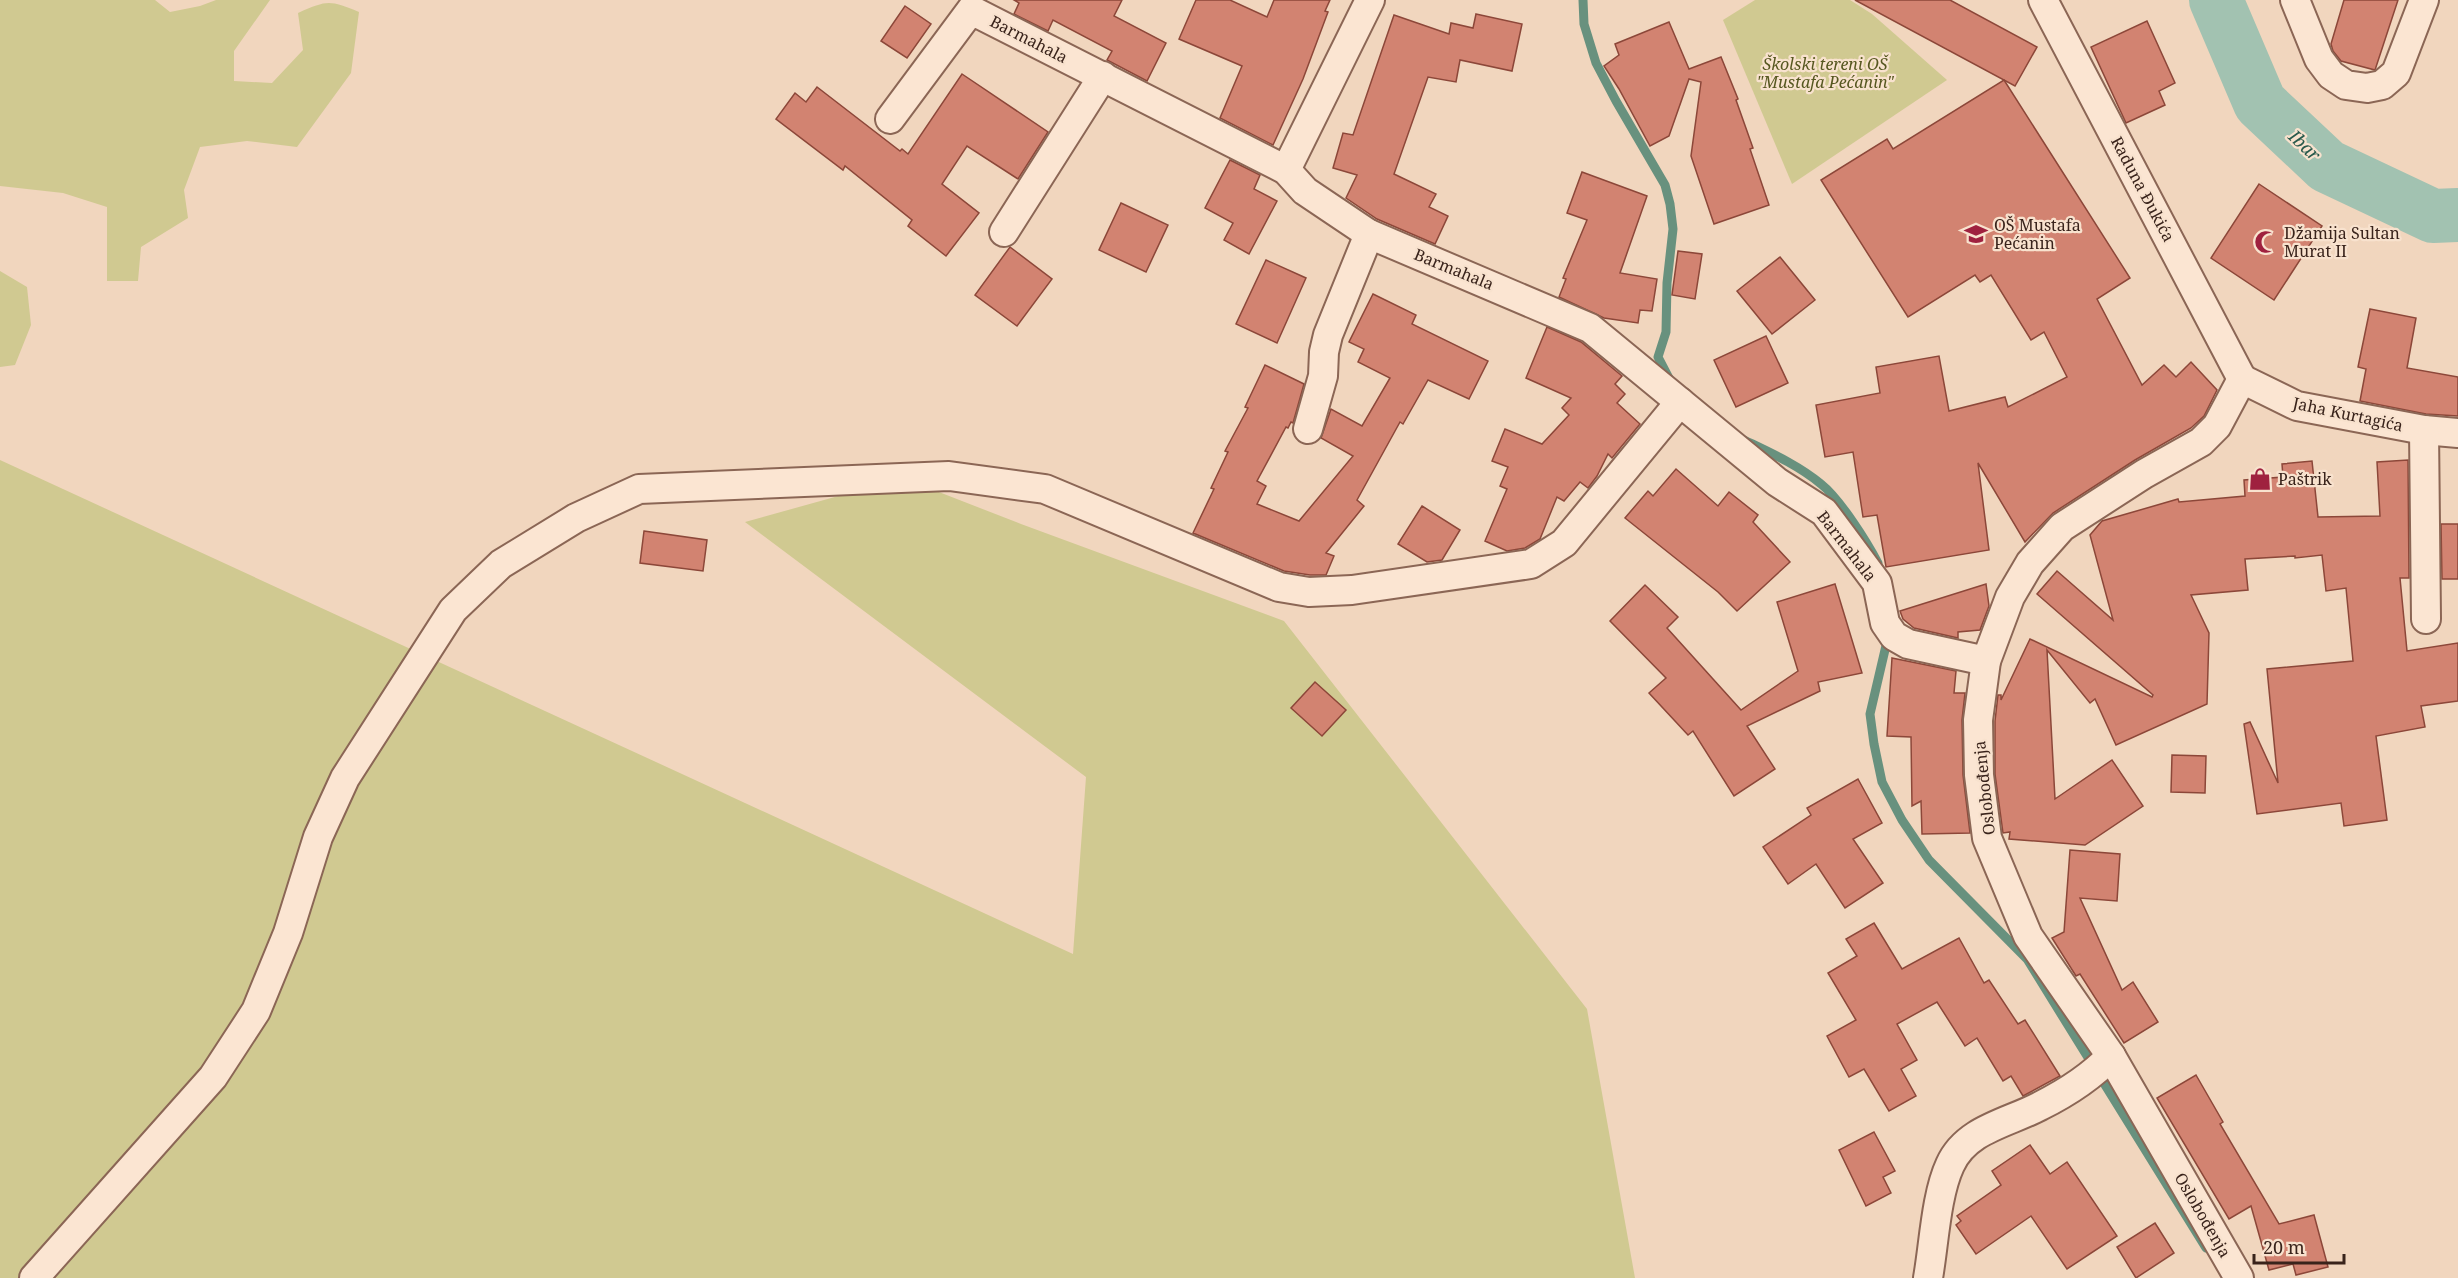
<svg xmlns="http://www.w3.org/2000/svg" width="2458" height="1278" viewBox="0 0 2458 1278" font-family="'Noto Serif',serif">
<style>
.green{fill:#d0c991}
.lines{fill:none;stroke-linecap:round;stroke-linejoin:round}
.stream{stroke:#68917e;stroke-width:9}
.river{stroke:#a2c2b1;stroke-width:54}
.building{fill:#d28371;stroke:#8c4739;stroke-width:1.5}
.minor-casing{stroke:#8b6655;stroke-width:32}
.minor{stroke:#fbe5d2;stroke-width:28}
.labels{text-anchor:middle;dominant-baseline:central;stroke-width:4.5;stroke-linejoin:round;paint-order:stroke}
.street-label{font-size:16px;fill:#39231b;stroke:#f8e2ce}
.park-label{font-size:16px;font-style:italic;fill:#565720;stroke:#f8e2ce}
.poi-label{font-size:16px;fill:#39231b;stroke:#f8e2ce;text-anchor:start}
.water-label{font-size:18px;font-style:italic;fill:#295a4c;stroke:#f8e2ce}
</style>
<rect width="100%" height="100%" fill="#f1d6be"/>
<!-- green -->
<g class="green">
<path d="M 0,0 L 155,0 L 170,12 L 200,6 L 216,0 L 270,0 L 234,51 L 234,81 L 272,83 L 303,50 L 298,13 C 328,0 329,0 359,12 L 351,73 L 297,147 L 247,141 L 200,147 L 184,190 L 188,218 L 141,247 L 138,281 L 107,281 L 107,207 L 63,193 L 0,186 Z"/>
<path d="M 1755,0 L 1850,0 L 1872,14 L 1947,80 L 1792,184 L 1723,20 Z"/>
<path d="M 0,271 L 27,287 L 31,325 L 15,365 L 0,367 Z"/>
<path d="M 0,460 L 1073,954 L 1086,777 L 745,522 L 903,478 L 1021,524 L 1284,621 L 1587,1009 L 1635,1278 L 0,1278 Z"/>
</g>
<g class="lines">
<!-- stream -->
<g class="stream">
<path d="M 1583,0 L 1584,24 L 1596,63 L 1616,101 L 1665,185 L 1670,204 L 1673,229 L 1667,283 L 1666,332 L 1658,357 L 1670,380"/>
<path d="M 1744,440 C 1771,453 1798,465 1821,484 C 1840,499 1867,542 1878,563"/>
<path d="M 1888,637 L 1870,714 L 1874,744 L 1882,782 L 1902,820 L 1929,860 L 2027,959 L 2206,1248"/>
</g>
<!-- river -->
<path class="river" d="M 2216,0 L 2260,103 L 2327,166 L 2433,216 L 2458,215"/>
</g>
<!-- building -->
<g class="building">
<path d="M 1014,0 L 1122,0 L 1114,16 L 1166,43 L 1147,81 L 1107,60 L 1112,51 L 1053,20 L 1048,31 L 1014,14 L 1019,3 Z"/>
<path d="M 1196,0 L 1230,0 L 1267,17 L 1274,0 L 1330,0 L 1325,11 L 1328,12 L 1303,79 L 1273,145 L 1220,118 L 1242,66 L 1179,39 Z"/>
<path d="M 1855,0 L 1950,0 L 2037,47 L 2015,86 Z"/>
<path d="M 2344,0 L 2398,0 L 2375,70 L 2341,61 L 2333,51 L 2331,44 Z"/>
<path d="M 905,6 L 931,24 L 907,58 L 881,41 Z"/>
<path d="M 1476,14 L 1522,24 L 1512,71 L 1460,60 L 1456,82 L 1428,77 L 1394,174 L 1436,194 L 1429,207 L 1448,216 L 1435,244 L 1377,219 L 1346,198 L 1357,175 L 1333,168 L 1343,133 L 1353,135 L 1394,15 L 1449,34 L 1451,23 L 1473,28 Z"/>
<path d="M 2147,21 L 2175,83 L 2159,91 L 2165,105 L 2126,123 L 2091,47 Z"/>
<path d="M 1669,22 L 1689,69 L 1721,57 L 1738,99 L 1736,100 L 1753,148 L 1750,149 L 1769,205 L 1714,224 L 1691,156 L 1701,82 L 1689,79 L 1669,136 L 1650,146 L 1619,89 L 1604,66 L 1619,55 L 1615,44 Z"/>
<path d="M 962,74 L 1048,132 L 1018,179 L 967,146 L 942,184 L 979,213 L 946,256 L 908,226 L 912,220 L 845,166 L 843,170 L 776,119 L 795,93 L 806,102 L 817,87 L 900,151 L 902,149 L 908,154 Z"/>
<path d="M 2004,80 L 2130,278 L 2097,299 L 2142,385 L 2164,365 L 2176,377 L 2191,362 L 2217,390 L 2204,416 L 2191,428 L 2135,460 L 2053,513 L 2025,542 L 1978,463 L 1989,550 L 1886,567 L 1877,515 L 1863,517 L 1853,452 L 1825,457 L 1816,405 L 1880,393 L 1876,367 L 1939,356 L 1949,411 L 2005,397 L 2008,407 L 2067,377 L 2044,332 L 2031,340 L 1991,275 L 1980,282 L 1975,275 L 1908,317 L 1821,180 L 1887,139 L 1893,149 Z"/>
<path d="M 1230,160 L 1260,175 L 1254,189 L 1277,201 L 1249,254 L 1224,240 L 1233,223 L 1205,208 Z"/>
<path d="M 1582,172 L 1647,196 L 1620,273 L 1657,279 L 1652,311 L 1640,310 L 1638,323 L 1604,318 L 1559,297 L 1566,279 L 1563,278 L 1587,220 L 1567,213 Z"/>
<path d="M 2259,184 L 2322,226 L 2274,300 L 2211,258 Z"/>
<path d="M 1121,203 L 1168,225 L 1146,272 L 1099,250 Z"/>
<path d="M 1010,247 L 1052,279 L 1017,326 L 975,295 Z"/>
<path d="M 1678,251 L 1702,254 L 1695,299 L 1672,295 Z"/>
<path d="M 1780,257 L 1815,300 L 1772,334 L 1737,291 Z"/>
<path d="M 1266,260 L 1306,278 L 1277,343 L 1236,324 Z"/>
<path d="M 1373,294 L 1416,315 L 1412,324 L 1488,361 L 1469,399 L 1428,380 L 1403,424 L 1400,422 L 1357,500 L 1364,506 L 1326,553 L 1334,556 L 1326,575 L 1310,575 L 1284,571 L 1193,533 L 1214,489 L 1211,488 L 1228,452 L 1225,451 L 1248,408 L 1245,407 L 1265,365 L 1304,384 L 1293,423 L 1291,422 L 1288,428 L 1286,427 L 1257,481 L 1266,486 L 1257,504 L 1299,521 L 1353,456 L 1321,438 L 1331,409 L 1362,426 L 1390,378 L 1358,362 L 1364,349 L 1349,342 Z"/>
<path d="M 2370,309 L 2416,318 L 2407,368 L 2458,377 L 2458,416 L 2426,414 L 2360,401 L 2366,369 L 2358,367 Z"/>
<path d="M 1547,327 L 1581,342 L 1622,376 L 1615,384 L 1625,394 L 1617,403 L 1640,424 L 1612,458 L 1608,454 L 1597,476 L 1588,488 L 1580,482 L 1564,501 L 1557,497 L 1540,539 L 1525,548 L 1507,551 L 1485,541 L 1507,489 L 1500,486 L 1508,467 L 1492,461 L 1505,429 L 1542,444 L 1569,415 L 1562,408 L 1571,398 L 1526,378 Z"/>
<path d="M 1766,336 L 1788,383 L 1736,407 L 1714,360 Z"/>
<path d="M 2408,460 L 2409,578 L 2400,578 L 2407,651 L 2458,643 L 2458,701 L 2421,706 L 2425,727 L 2376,736 L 2387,820 L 2344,826 L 2341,803 L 2257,814 L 2244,724 L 2250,722 L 2278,783 L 2267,669 L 2353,661 L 2346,588 L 2326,591 L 2322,555 L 2295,558 L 2295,556 L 2245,559 L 2248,590 L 2191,595 L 2209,633 L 2207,704 L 2116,745 L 2095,699 L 2090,703 L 2047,650 L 2055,799 L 2112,760 L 2143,806 L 2085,845 L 2009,839 L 2010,832 L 2003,833 L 1995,774 L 1995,721 L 1998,695 L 2001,695 L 2001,700 L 2030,639 L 2152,697 L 2153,695 L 2037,594 L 2057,571 L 2113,620 L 2090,535 L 2102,521 L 2178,499 L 2179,502 L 2245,496 L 2244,480 L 2283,477 L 2282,464 L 2312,461 L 2318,517 L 2380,516 L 2377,462 Z"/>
<path d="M 1676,469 L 1718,506 L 1729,492 L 1758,515 L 1753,522 L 1790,562 L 1737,611 L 1718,592 L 1625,518 L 1648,491 L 1653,496 Z"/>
<path d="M 1422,506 L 1460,530 L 1442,560 L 1427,562 L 1398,544 Z"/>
<path d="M 2441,524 L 2458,524 L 2458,579 L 2442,579 Z"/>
<path d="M 644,531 L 707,540 L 703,571 L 640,563 Z"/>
<path d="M 1835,584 L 1862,673 L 1818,682 L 1820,691 L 1747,726 L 1775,769 L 1734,796 L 1693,731 L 1688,735 L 1649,693 L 1666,678 L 1610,621 L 1645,585 L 1678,617 L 1667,628 L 1741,710 L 1798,671 L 1777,602 Z"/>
<path d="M 1986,584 L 1989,606 L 1980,630 L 1958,632 L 1958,638 L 1914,628 L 1903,619 L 1900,611 Z"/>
<path d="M 1892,658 L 1956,671 L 1954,693 L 1965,693 L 1962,720 L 1963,775 L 1970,833 L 1922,834 L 1921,801 L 1912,806 L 1911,737 L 1887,736 Z"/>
<path d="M 1315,682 L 1346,710 L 1322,736 L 1291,708 Z"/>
<path d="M 2172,755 L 2206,756 L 2205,793 L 2171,792 Z"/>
<path d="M 1858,779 L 1882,823 L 1853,839 L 1883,883 L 1845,908 L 1816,864 L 1788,884 L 1763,847 L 1811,815 L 1807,808 Z"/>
<path d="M 2070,850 L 2120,854 L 2117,901 L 2080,898 L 2122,990 L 2133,982 L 2158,1022 L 2124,1043 L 2080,974 L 2076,976 L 2052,938 L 2064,932 Z"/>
<path d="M 1874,923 L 1902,969 L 1959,938 L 1984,983 L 1989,980 L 2018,1024 L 2025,1020 L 2060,1076 L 2023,1096 L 2011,1076 L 2003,1081 L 1977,1038 L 1965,1046 L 1937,1002 L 1897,1024 L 1917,1060 L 1901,1069 L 1916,1096 L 1889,1111 L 1864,1069 L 1849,1077 L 1827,1036 L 1856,1020 L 1828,973 L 1857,956 L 1846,939 Z"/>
<path d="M 2196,1075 L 2223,1122 L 2220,1124 L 2279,1224 L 2314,1215 L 2328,1267 L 2296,1275 L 2293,1264 L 2269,1270 L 2251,1206 L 2229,1219 L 2157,1098 Z"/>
<path d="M 1874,1132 L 1895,1171 L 1883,1177 L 1891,1193 L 1866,1206 L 1839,1150 Z"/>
<path d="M 2030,1145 L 2050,1174 L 2067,1162 L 2117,1236 L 2067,1269 L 2031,1216 L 1976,1254 L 1956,1225 L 1961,1221 L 1957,1216 L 2001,1185 L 1992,1171 Z"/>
<path d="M 2155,1223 L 2174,1253 L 2136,1278 L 2117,1247 Z"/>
</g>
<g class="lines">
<!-- minor casing -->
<g class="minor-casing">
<g id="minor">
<path d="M 2043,0 L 2242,379"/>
<path d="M 2295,0 L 2319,59 L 2331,75 L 2346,85 L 2367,88 L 2382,85 L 2396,73 L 2424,0"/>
<path d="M 890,119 L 971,10 L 1286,170 L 1305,191 L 1369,234 L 1590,328 L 1777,482 L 1824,512 L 1877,583 L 1885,623 L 1894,636 L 1908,644 L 1986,661"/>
<path d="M 1286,170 L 1370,0"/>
<path d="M 1004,232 L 1103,76"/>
<path d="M 2242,379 L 2297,406 L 2424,430 L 2458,433"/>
<path d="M 1308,429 L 1323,376 L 1324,352 L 1328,335 L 1369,234"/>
<path d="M 2424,430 L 2426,619"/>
<path d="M 34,1278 L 213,1077 L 256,1011 L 288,933 L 318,837 L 345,778 L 453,610 L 501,564 L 576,518 L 639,489 L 949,476 L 1045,489 L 1279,587 L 1309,592 L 1352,590 L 1531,564 L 1564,543 L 1680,402"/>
<path d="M 1928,1278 C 1934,1244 1936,1195 1950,1165 C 1966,1129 2008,1123 2040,1106 C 2066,1093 2091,1077 2111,1056"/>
<path d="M 2239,1278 L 2111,1056 L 2028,936 L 1987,838 L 1979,775 L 1978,720 L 1986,661 L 2010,597 L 2030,563 L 2062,527 L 2144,474 L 2201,442 L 2217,426 L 2242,379"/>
</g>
</g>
<!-- minor -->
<use href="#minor" class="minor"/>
</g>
<!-- icons -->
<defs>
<g id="school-bare" transform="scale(1.8)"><path d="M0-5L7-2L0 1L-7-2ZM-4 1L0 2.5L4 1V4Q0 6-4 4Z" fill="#9f213f" stroke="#f8e2ce" stroke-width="2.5" paint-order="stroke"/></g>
<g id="mosque-bare" transform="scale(1.8)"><path d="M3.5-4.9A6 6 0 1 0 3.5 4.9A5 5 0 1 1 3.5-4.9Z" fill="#9f213f" stroke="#f8e2ce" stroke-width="2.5" paint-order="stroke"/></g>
<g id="shop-bare" transform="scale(1.8)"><path d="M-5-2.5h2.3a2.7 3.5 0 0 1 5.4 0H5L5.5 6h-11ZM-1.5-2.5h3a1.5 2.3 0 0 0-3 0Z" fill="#9f213f" stroke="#f8e2ce" stroke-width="2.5" paint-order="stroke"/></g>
</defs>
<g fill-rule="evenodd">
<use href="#school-bare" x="1976" y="234"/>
<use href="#mosque-bare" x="2266" y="242"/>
<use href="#shop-bare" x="2260" y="479"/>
</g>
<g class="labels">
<!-- street labels -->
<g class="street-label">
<text transform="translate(1029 39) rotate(27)">Barmahala</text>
<text transform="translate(2143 189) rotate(62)">Raduna Ðukića</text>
<text transform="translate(1454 269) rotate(22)">Barmahala</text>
<text transform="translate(2348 414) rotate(12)">Jaha Kurtagića</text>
<text transform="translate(1847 546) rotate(52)">Barmahala</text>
<text transform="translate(1984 788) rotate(-96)">Oslobođenja</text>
<text transform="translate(2203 1215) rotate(60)">Oslobođenja</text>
</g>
<!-- park labels -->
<g class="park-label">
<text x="1825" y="64">Školski tereni OŠ<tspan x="1825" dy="18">"Mustafa Pećanin"</tspan></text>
</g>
<!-- poi labels -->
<g class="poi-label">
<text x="1994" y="225">OŠ Mustafa<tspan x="1994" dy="18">Pećanin</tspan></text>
<text x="2284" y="233">Džamija Sultan<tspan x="2284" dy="18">Murat II</tspan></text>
<text x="2278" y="479">Paštrik</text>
</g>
<!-- water labels -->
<g class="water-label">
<text transform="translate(2305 145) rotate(43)">Ibar</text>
</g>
</g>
<!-- scale -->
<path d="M2254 1254v9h90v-9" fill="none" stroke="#39231b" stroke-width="3"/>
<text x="2263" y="1254" font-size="18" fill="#39231b" stroke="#f8e2ce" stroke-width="4.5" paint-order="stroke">20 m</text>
</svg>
